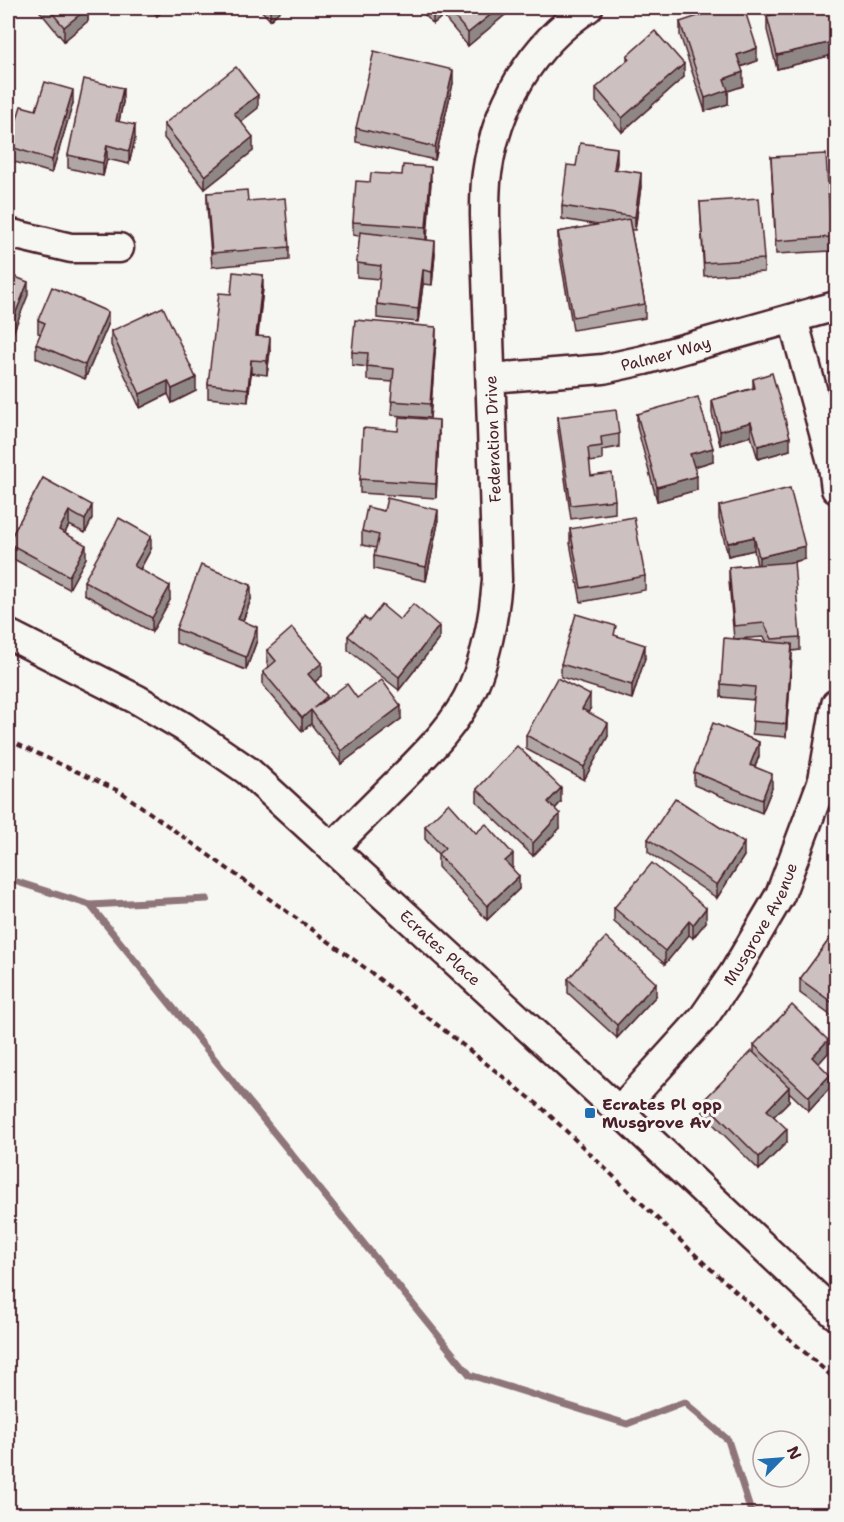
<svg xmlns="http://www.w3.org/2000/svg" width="844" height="1522" viewBox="0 0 844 1522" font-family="'Shantell Sans',sans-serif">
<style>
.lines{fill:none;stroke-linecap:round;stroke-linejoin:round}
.stream{stroke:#8e747a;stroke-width:7}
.minor-casing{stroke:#4a1f2b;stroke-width:33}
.path{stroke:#4a1f2b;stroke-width:4;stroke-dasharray:6 4.5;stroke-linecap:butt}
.minor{stroke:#f6f6f2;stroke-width:28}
.wall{fill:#afa6a5;stroke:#4a1f2b;stroke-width:1.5;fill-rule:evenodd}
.shaded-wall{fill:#8f8786;stroke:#4a1f2b;stroke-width:1.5}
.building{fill:#ccc1c0;stroke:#4a1f2b;stroke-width:1.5}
.poi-dot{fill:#1f6fb2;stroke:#f6f6f2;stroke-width:2}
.labels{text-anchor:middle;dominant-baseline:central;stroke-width:6;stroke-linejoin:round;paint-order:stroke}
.street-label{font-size:16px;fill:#4a1f2b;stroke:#f6f6f2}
.poi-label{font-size:16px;font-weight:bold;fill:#4a1f2b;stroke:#f6f6f2;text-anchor:start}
</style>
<rect width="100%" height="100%" fill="#f6f6f2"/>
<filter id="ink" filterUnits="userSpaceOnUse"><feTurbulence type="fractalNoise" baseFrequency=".0167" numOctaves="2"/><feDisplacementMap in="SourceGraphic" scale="12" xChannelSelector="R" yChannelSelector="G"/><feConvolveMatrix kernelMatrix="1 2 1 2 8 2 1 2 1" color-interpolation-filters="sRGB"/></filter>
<g filter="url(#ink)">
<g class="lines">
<!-- stream -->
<g class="stream">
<path d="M 8,879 L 90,905 L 470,1375 L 627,1424 L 684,1402 L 728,1440 L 751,1512 L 758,1514"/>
<path d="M 90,905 L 207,899"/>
</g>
<!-- minor casing -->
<g class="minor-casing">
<g id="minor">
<path d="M 8,233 L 71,248 L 119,248"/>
<path d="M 793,319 L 833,466 L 836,489"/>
<path id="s1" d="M 491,378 L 603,369 L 644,360 L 836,306"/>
<path id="s2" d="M 8,634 L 138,700 L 184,727 L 248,771 L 619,1111 L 836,1315"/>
<path d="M 332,848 C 354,826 375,805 397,783 C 426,754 457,724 473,687 C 488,652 494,617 497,580 L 485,215 C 485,201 485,186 487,173 C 496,107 531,45 588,8"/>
<path id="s3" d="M 619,1111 L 703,1018 L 734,973 L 780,895 L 823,780 L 836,704"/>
</g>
</g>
<!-- path -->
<path class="path" d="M 8,740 L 121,792 L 364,967 L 540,1106 L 705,1264 L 836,1380"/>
<!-- minor -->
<use href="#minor" class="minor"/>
</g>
<!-- wall -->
<g class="wall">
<path d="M 37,8 L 88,8 L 88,21 L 64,41 Z"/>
<path d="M 150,8 L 167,8 L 157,16 Z"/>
<path d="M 259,8 L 283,8 L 270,20 Z"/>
<path d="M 419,8 L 505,8 L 505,15 L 468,46 L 443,16 L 433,24 Z"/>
<path d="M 773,8 L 837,8 L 837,54 L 777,69 L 767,30 L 767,16 L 774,15 Z"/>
<path d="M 680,22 L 757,61 L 741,67 L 743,86 L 728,91 L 728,104 L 705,111 L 680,35 Z"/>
<path d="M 627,56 L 684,77 L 622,132 L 596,102 L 596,88 L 627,62 Z"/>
<path d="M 453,83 L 435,160 L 356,142 L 356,128 Z"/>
<path d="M 123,102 L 119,122 L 135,139 L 129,164 L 107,159 L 103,176 L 68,168 L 68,155 Z"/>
<path d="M 73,103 L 52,173 L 8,160 L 8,116 L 17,119 L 36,110 Z"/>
<path d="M 258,108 L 241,121 L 253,151 L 205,189 L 164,138 L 164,124 Z"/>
<path d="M 771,157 L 831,237 L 831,251 L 776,254 Z"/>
<path d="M 617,162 L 616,169 L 641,186 L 635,230 L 631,230 L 645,304 L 645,318 L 573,330 L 558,245 L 558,232 L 598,225 L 562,219 L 562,206 L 576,166 Z"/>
<path d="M 431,181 L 427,240 L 435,254 L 432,285 L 423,284 L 418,322 L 377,318 L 377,304 L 380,279 L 357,277 L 357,263 L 360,236 L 353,235 L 353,222 L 370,182 Z"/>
<path d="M 207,193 L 248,201 L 289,247 L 289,260 L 212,267 L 207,206 Z"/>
<path d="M 700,202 L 764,259 L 764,272 L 704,276 Z"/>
<path d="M 263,288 L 258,336 L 270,351 L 267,375 L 251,373 L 248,402 L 208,398 L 208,384 L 231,294 Z"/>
<path d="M 38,320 L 108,325 L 85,379 L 36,358 L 36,344 L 41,334 L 38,333 Z"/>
<path d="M 111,331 L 196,391 L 172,403 L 168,394 L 140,408 L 111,345 Z"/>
<path d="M 436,340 L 430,418 L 391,415 L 393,382 L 367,380 L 367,367 L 352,365 L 352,352 Z"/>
<path d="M 753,379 L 790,450 L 758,459 L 751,436 L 720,445 L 712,413 L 712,400 L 753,388 Z"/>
<path d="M 637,414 L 713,461 L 694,467 L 697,490 L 657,501 L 637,427 Z"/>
<path d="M 558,417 L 619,434 L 619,447 L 602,450 L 602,460 L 589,462 L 591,476 L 615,500 L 615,513 L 571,519 L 558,431 Z"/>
<path d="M 398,431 L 439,434 L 436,498 L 360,493 L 360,479 Z"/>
<path d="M 43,478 L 92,519 L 85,533 L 69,525 L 65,533 L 86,558 L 69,589 L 8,556 L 8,543 Z"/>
<path d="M 719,506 L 805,559 L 790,563 L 800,637 L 800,650 L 792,651 L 786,737 L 752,734 L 754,700 L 721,697 L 721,684 L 734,639 L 729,581 L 729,567 L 757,565 L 754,550 L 728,556 L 719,519 ZM 764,637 L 767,642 L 735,639 Z"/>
<path d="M 438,523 L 426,581 L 374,569 L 374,556 L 376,548 L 362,545 L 362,531 Z"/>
<path d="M 570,529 L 645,576 L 645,590 L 581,602 L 570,543 Z"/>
<path d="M 151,549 L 140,570 L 170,600 L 152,632 L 84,594 L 84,581 Z"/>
<path d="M 251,599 L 243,621 L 257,640 L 246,670 L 176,643 L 176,629 Z"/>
<path d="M 400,620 L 439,639 L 399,690 L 348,650 L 348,636 L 369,621 Z"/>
<path d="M 616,636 L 645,658 L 632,699 L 561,677 L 561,664 Z"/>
<path d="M 267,650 L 322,676 L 315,682 L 327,699 L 357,698 L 401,719 L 341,764 L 311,724 L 302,731 L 263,685 L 263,672 L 269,667 L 267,663 Z"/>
<path d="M 590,709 L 588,712 L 608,736 L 584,780 L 526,749 L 526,735 Z"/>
<path d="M 759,756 L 755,767 L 772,788 L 762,813 L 694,785 L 694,772 Z"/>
<path d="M 477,789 L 561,802 L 555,809 L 560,828 L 533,856 L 477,802 Z"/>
<path d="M 425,826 L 476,833 L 513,867 L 512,868 L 519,889 L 487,920 L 438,867 L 438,854 L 425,839 Z"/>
<path d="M 648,839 L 744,856 L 717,898 L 648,852 Z"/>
<path d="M 614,908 L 706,922 L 693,938 L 689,935 L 665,964 L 614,922 Z"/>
<path d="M 837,929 L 837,1020 L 800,993 L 800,979 Z"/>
<path d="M 568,979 L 656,996 L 617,1038 L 568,993 Z"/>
<path d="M 754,1045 L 828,1053 L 818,1064 L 830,1088 L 809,1111 L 789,1092 L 789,1101 L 774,1116 L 787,1142 L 759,1170 L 703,1114 L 703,1101 L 754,1052 Z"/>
</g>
<!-- shaded-wall -->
<g class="shaded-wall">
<path d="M 88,8 L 88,21 L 64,41 L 64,27 Z"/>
<path d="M 157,8 L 167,8 L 157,16 Z"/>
<path d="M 270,8 L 283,8 L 270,20 Z"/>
<path d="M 437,8 L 443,8 L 443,16 L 433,24 L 433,11 Z"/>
<path d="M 499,8 L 505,8 L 505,15 L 468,46 L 468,33 Z"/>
<path d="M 837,41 L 837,54 L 777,69 L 777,55 Z"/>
<path d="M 757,48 L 757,61 L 737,68 L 737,55 Z"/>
<path d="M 684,64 L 684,77 L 622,132 L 622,118 Z"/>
<path d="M 453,70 L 453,83 L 435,160 L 435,147 Z"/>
<path d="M 743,72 L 743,86 L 728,91 L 728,104 L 705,111 L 705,98 L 724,79 Z"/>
<path d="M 123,88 L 123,102 L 116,134 L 116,121 Z"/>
<path d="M 73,90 L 73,103 L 52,173 L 52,160 Z"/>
<path d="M 258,95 L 258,108 L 234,127 L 234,113 Z"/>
<path d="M 135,125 L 135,139 L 129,164 L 129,151 Z"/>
<path d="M 253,137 L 253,151 L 205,189 L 205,176 Z"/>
<path d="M 107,145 L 107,159 L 103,176 L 103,163 Z"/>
<path d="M 617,148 L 617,162 L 614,182 L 614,169 Z"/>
<path d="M 431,167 L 431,181 L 426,241 L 426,227 Z"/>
<path d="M 641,173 L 641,186 L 635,230 L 635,217 Z"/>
<path d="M 435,241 L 435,254 L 432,285 L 432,272 Z"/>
<path d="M 423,270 L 423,284 L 418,322 L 418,309 Z"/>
<path d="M 263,275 L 263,288 L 256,349 L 256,336 Z"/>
<path d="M 28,282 L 28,295 L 8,346 L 8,332 Z"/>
<path d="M 108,312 L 108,325 L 85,379 L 85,365 Z"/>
<path d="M 436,327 L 436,340 L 430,418 L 430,404 Z"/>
<path d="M 270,337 L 270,351 L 267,375 L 267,361 Z"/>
<path d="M 251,360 L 251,373 L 248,402 L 248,389 Z"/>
<path d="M 196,378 L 196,391 L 172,403 L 172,389 Z"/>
<path d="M 168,381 L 168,394 L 140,408 L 140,394 Z"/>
<path d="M 439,420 L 439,434 L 436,498 L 436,484 Z"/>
<path d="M 751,422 L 751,436 L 720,445 L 720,431 Z"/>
<path d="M 790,437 L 790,450 L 758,459 L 758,446 Z"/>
<path d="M 713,448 L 713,461 L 690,468 L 690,454 Z"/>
<path d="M 697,476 L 697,490 L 657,501 L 657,487 Z"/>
<path d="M 92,505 L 92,519 L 85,533 L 85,520 Z"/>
<path d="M 438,510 L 438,523 L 426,581 L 426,567 Z"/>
<path d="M 69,511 L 69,525 L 59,544 L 59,530 Z"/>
<path d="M 151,536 L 151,549 L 134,580 L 134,566 Z"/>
<path d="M 754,537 L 754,550 L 728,556 L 728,543 Z"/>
<path d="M 86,545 L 86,558 L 69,589 L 69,576 Z"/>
<path d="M 805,546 L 805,559 L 759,570 L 759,557 Z"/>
<path d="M 251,585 L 251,599 L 238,633 L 238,619 Z"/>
<path d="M 170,586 L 170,600 L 152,632 L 152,618 Z"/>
<path d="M 439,626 L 439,639 L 399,690 L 399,677 Z"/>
<path d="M 257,627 L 257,640 L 246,670 L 246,657 Z"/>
<path d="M 792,644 L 792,657 L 786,737 L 786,724 Z"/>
<path d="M 645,645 L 645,658 L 632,699 L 632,685 Z"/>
<path d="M 322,663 L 322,676 L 308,687 L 308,674 Z"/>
<path d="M 590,695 L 590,709 L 582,723 L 582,709 Z"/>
<path d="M 401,706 L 401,719 L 341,764 L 341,751 Z"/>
<path d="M 311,710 L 311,724 L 302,731 L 302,718 Z"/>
<path d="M 608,723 L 608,736 L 584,780 L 584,767 Z"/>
<path d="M 759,742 L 759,756 L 750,779 L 750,765 Z"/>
<path d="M 772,774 L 772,788 L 762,813 L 762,800 Z"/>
<path d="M 561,788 L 561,802 L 548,816 L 548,802 Z"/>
<path d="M 560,814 L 560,828 L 533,856 L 533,843 Z"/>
<path d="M 744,843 L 744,856 L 717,898 L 717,885 Z"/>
<path d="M 513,854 L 513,867 L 505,875 L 505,861 Z"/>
<path d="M 519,876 L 519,889 L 487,920 L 487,906 Z"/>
<path d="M 706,908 L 706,922 L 693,938 L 693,925 Z"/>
<path d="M 689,921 L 689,935 L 665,964 L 665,951 Z"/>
<path d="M 656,983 L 656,996 L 617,1038 L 617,1025 Z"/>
<path d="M 828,1040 L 828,1053 L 812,1071 L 812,1057 Z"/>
<path d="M 830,1075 L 830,1088 L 809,1111 L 809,1097 Z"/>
<path d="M 789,1087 L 789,1101 L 767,1123 L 767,1110 Z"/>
<path d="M 787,1129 L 787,1142 L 759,1170 L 759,1157 Z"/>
</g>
<!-- building -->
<g class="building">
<path d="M 48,8 L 88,8 L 64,27 Z"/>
<path d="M 447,8 L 499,8 L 468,33 Z"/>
<path d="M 722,8 L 744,8 L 757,48 L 737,55 L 743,72 L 724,79 L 728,90 L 705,98 L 680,22 Z"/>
<path d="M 776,8 L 837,8 L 837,41 L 777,55 L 767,16 L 777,14 Z"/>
<path d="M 655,31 L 684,64 L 622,118 L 596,88 L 629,59 L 627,56 Z"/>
<path d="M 374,51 L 453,70 L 435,147 L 356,128 Z"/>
<path d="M 236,67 L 258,95 L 234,113 L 253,137 L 205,176 L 164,124 Z"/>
<path d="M 84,79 L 123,88 L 116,121 L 135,125 L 129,151 L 107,145 L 103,163 L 68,155 Z"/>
<path d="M 45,82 L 73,90 L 52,160 L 8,146 L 8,116 L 17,119 L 21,106 L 36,110 Z"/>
<path d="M 580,143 L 617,148 L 614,169 L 641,173 L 635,217 L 562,206 L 567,165 L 576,166 Z"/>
<path d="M 826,154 L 831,237 L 776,241 L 771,157 Z"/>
<path d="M 403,165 L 431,167 L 426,227 L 353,222 L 356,181 L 370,182 L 371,173 L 402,175 Z"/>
<path d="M 247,190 L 248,201 L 285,198 L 289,247 L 212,253 L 207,193 Z"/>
<path d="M 759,198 L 764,259 L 704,263 L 700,202 Z"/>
<path d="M 629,219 L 645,304 L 573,317 L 558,232 Z"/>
<path d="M 360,232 L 435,241 L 432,272 L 423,270 L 418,309 L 377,304 L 381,266 L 357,263 Z"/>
<path d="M 233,272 L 263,275 L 256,336 L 270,337 L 267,361 L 251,360 L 248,389 L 208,384 L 219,293 L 231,294 Z"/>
<path d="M 8,274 L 28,282 L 8,332 Z"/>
<path d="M 52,287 L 108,312 L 85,365 L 36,344 L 45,323 L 38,320 Z"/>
<path d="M 163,307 L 196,378 L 172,389 L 168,381 L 140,394 L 111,331 Z"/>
<path d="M 355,320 L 436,327 L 430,404 L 391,401 L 394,369 L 367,366 L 368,353 L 352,352 Z"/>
<path d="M 772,373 L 790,437 L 758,446 L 751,422 L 720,431 L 712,400 L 755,388 L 753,379 Z"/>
<path d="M 698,397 L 713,448 L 690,454 L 697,476 L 657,487 L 637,414 Z"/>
<path d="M 616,410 L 619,434 L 601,437 L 602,446 L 588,448 L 591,476 L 612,473 L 615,500 L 571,505 L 558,417 Z"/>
<path d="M 399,417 L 439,420 L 436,484 L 360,479 L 363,428 L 398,431 Z"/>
<path d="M 43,478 L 92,505 L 85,520 L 69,511 L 59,530 L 86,545 L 69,576 L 8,543 Z"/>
<path d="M 790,488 L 805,546 L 759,557 L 754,537 L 728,543 L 719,506 Z"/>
<path d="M 387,498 L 438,510 L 426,567 L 374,556 L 379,535 L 362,531 L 367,507 L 384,511 Z"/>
<path d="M 634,517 L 645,576 L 581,588 L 570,529 Z"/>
<path d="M 119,518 L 151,536 L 134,566 L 170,586 L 152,618 L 84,581 Z"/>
<path d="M 794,562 L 800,637 L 772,639 L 764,623 L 734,626 L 729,567 Z"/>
<path d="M 201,565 L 251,585 L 238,619 L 257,627 L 246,657 L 176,629 Z"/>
<path d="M 413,604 L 439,626 L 399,677 L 348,636 L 364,617 L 369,621 L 382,605 L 400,620 Z"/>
<path d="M 576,614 L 616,626 L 614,635 L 645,645 L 632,685 L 561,664 Z"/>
<path d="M 292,628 L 322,663 L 308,674 L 327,696 L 314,708 L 347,684 L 357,698 L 382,680 L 401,706 L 341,751 L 311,710 L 302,718 L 263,672 L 276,661 L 267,650 Z"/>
<path d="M 724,638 L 792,644 L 786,724 L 752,721 L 755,687 L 721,684 Z"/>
<path d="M 557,678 L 590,695 L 582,709 L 608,723 L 584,767 L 526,735 Z"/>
<path d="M 713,723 L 759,742 L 750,765 L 772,774 L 762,800 L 694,772 Z"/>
<path d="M 517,746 L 561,788 L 548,802 L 560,814 L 533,843 L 477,789 Z"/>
<path d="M 675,798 L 744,843 L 717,885 L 648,839 Z"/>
<path d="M 449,803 L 476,833 L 486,824 L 513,854 L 505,861 L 519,876 L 487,906 L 438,854 L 445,848 L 425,826 Z"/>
<path d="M 652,863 L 706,908 L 693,925 L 689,921 L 665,951 L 614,908 Z"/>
<path d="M 837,929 L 837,1006 L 800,979 Z"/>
<path d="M 606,937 L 656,983 L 617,1025 L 568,979 Z"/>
<path d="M 792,1005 L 828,1040 L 812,1057 L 830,1075 L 809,1097 L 754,1045 Z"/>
<path d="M 752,1051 L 789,1087 L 767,1110 L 787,1129 L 759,1157 L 703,1101 Z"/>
</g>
</g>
<!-- markers -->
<rect class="poi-dot" x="584" y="1107" width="12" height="12" rx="3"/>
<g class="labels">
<!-- street labels -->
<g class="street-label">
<text stroke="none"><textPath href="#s1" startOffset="177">Palmer Way</textPath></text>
<text transform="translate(493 439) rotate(-92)">Federation Drive</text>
<text stroke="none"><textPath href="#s3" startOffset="236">Musgrove Avenue</textPath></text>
<text stroke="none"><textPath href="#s2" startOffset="538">Ecrates Place</textPath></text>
</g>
<!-- poi labels -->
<g class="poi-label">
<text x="602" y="1104">Ecrates Pl opp<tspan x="602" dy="18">Musgrove Av</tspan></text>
</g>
</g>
<!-- margin -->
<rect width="844" height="1522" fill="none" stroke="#f6f6f2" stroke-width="30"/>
<rect x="15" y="15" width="814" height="1492" fill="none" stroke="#4a1f2b" stroke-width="2" filter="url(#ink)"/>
<!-- north arrow -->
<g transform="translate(781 1459) rotate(65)"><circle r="28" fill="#f6f6f2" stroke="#b1a0a2" stroke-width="1.5"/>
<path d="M0-4.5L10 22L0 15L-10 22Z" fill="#1f6fb2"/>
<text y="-9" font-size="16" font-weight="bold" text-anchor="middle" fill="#4a1f2b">N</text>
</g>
</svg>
